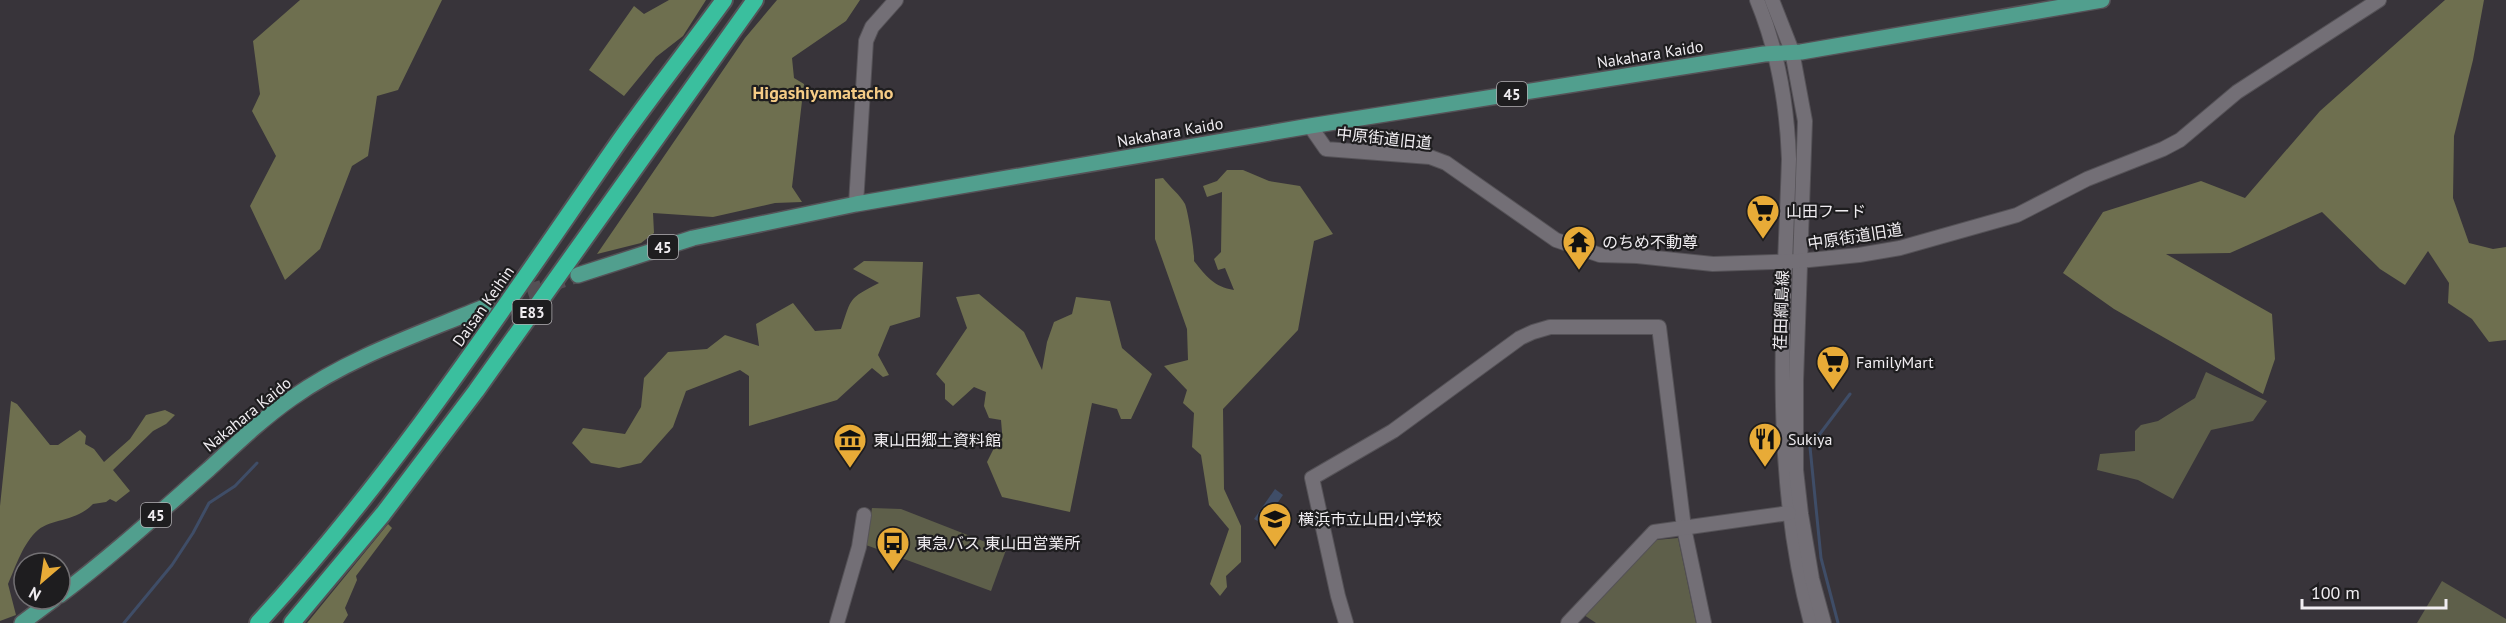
<svg xmlns="http://www.w3.org/2000/svg" width="2506" height="623" viewBox="0 0 2506 623" font-family="'PT Sans','Noto Sans JP',sans-serif">
<style>
.green{fill:#5e5f4a}
.forest{fill:#6e6f4f}
.water{fill:#3f4d67}
.lines{fill:none;stroke-linecap:round;stroke-linejoin:round}
.stream{stroke:#3f4d67;stroke-width:3}
.primary-tunnel{stroke:#545055;stroke-width:15;stroke-dasharray:15 8;stroke-linecap:butt}
.secondary-casing{stroke:#555257;stroke-width:16}
.primary-casing{stroke:#555257;stroke-width:18}
.highway-casing{stroke:#555257;stroke-width:20}
.secondary{stroke:#736f76;stroke-width:14}
.primary{stroke:#519f8e;stroke-width:15}
.highway{stroke:#3abf9e;stroke-width:16}
.labels{text-anchor:middle;dominant-baseline:central;stroke-width:4.5;stroke-linejoin:round;paint-order:stroke}
.shield{fill:#1e1d1f;stroke:#b1afb2;stroke-width:1.5}
.shield-label{font-size:15px;font-weight:bold;fill:#f0edf1}
.street-label{font-size:16px;fill:#f0edf1;stroke:#1e1d1f}
.poi-label{font-size:16px;fill:#f0edf1;stroke:#1e1d1f;text-anchor:start}
.neighbourhood-label{font-size:18px;font-weight:bold;fill:#f6cc86;stroke:#1e1d1f}
</style>
<rect width="100%" height="100%" fill="#38343a"/>
<!-- green -->
<g class="green">
<path d="M 2206,372 L 2267,401 L 2253,421 L 2211,430 L 2173,499 L 2138,480 L 2097,470 L 2100,454 L 2135,451 L 2135,431 L 2141,425 L 2158,421 L 2195,398 Z"/>
<path d="M 872,508 L 901,509 L 1006,550 L 991,591 L 866,545 Z"/>
<path d="M 1678,538 L 1696,623 L 1596,623 L 1584,615 L 1656,540 Z"/>
<path d="M 2442,581 L 2506,619 L 2506,623 L 2417,623 Z"/>
</g>
<!-- forest -->
<g class="forest">
<path d="M 300,0 L 442,0 L 398,90 L 377,96 L 368,156 L 352,166 L 320,249 L 285,280 L 250,206 L 276,156 L 252,111 L 260,94 L 253,41 Z"/>
<path d="M 669,0 L 706,0 L 683,36 L 656,57 L 624,96 L 589,70 L 634,6 L 644,14 Z"/>
<path d="M 777,0 L 860,0 L 846,21 L 792,58 L 794,78 L 804,84 L 792,187 L 802,202 L 775,203 L 713,217 L 653,213 L 654,233 L 641,243 L 597,254 L 745,38 Z"/>
<path d="M 2445,0 L 2484,0 L 2473,60 L 2454,136 L 2453,198 L 2469,243 L 2493,249 L 2506,247 L 2506,340 L 2489,342 L 2472,319 L 2448,303 L 2449,283 L 2428,251 L 2405,285 L 2380,269 L 2322,212 L 2230,253 L 2166,254 L 2272,314 L 2275,359 L 2263,394 L 2114,309 L 2063,273 L 2103,212 L 2201,181 L 2245,198 L 2320,111 Z"/>
<path d="M 1227,170 L 1243,170 L 1269,181 L 1300,186 L 1333,234 L 1314,241 L 1298,330 L 1223,409 L 1224,489 L 1241,526 L 1241,562 L 1226,576 L 1227,587 L 1220,596 L 1210,584 L 1229,529 L 1209,505 L 1201,455 L 1192,447 L 1194,413 L 1183,403 L 1187,390 L 1164,366 L 1188,360 L 1187,329 L 1155,239 L 1155,179 L 1163,178 C 1169,186 1181,196 1185,204 C 1188,211 1195,253 1194,261 C 1206,276 1214,287 1234,290 L 1225,268 L 1218,270 L 1214,259 L 1221,252 L 1222,192 L 1207,197 L 1203,186 L 1217,181 Z"/>
<path d="M 864,261 L 923,262 L 920,317 L 890,326 L 878,355 L 889,375 L 883,377 L 872,368 L 837,400 L 749,426 L 749,376 L 740,370 L 686,391 L 673,427 L 641,463 L 619,468 L 591,463 L 572,443 L 583,428 L 625,434 L 641,407 L 644,378 L 668,352 L 707,349 L 725,335 L 759,346 L 756,324 L 793,303 L 815,331 L 841,329 C 852,297 848,299 879,283 L 853,269 Z"/>
<path d="M 979,294 L 1024,332 L 1042,370 L 1047,342 L 1054,322 L 1072,314 L 1076,297 L 1110,301 L 1122,348 L 1152,374 L 1131,419 L 1121,419 L 1117,409 L 1092,403 L 1070,512 L 1002,497 L 987,462 L 1002,432 L 1001,420 L 989,418 L 984,406 L 986,392 L 974,387 L 953,406 L 945,399 L 945,384 L 936,374 L 967,328 L 956,297 Z"/>
<path d="M 11,401 L 17,404 L 50,445 L 58,445 L 80,430 L 86,436 L 85,444 L 94,449 L 104,462 L 130,439 L 146,415 L 165,410 L 175,415 L 166,424 L 153,431 L 113,470 L 130,491 L 116,502 L 110,499 L 106,502 L 93,504 C 76,522 53,518 38,530 C 23,543 16,566 8,584 L 16,615 L 0,621 L 0,506 Z"/>
<path d="M 388,524 L 392,528 L 356,576 L 357,580 L 345,608 L 348,615 L 343,623 L 307,623 Z"/>
</g>
<!-- water -->
<path class="water" d="M 1275,489 L 1283,495 L 1263,524 L 1254,519 Z"/>
<g class="lines">
<!-- stream -->
<g class="stream">
<path d="M 124,623 L 172,565 L 193,533 L 209,503 L 235,486 L 257,463"/>
<path d="M 1838,623 L 1821,558 L 1810,447 L 1850,394"/>
</g>
<!-- primary-tunnel -->
<path class="primary-tunnel" d="M 484,307 L 578,275"/>
<!-- secondary casing -->
<g class="secondary-casing">
<g id="secondary">
<path d="M 1757,0 C 1778,51 1787,104 1789,159 C 1784,314 1770,472 1811,623"/>
<path d="M 1772,0 L 1792,51 L 1805,121 L 1796,381 L 1796,470 L 1801,514 L 1812,579 L 1824,623"/>
<path d="M 1310,126 L 1326,149 L 1430,157 L 1446,163 L 1556,240 L 1600,255 L 1637,256 L 1713,264 L 1799,261 L 1859,255 L 1900,248 L 2017,215 L 2087,179 L 2163,149 L 2180,140 L 2237,92 L 2379,0"/>
<path d="M 856,204 L 866,41 L 872,27 L 896,0"/>
<path d="M 837,623 L 859,547 L 864,515"/>
<path d="M 1346,623 L 1338,596 L 1312,478 L 1393,431 L 1520,338 L 1533,332 L 1550,327 L 1659,327 L 1684,528 L 1704,623"/>
<path d="M 1568,623 L 1654,532 L 1789,513"/>
</g>
</g>
<!-- primary casing -->
<g class="primary-casing">
<g id="primary">
<path d="M 578,275 L 693,238 L 856,204 L 1310,126 L 1764,54 L 1801,52 L 2102,0"/>
<path d="M 60,595 C 112,556 160,512 209,469 C 236,444 262,419 292,398 C 350,357 419,334 484,307"/>
<path d="M 22,623 L 54,599"/>
</g>
</g>
<!-- highway casing -->
<g class="highway-casing">
<g id="highway">
<path d="M 258,623 C 394,475 504,307 618,143 C 652,95 689,48 724,0"/>
<path d="M 292,623 L 383,514 L 476,391 L 755,0"/>
</g>
</g>
<!-- secondary -->
<use href="#secondary" class="secondary"/>
<!-- primary -->
<use href="#primary" class="primary"/>
<!-- highway -->
<use href="#highway" class="highway"/>
</g>
<!-- icons -->
<defs>
<g id="supermarket-pin" transform="scale(1.725)"><path d="M0 17L-7.5 6A9.5 9.5 0 1 1 7.5 6Z" fill="#e8ab37" stroke="#1e1d1f"/><path d="M-6-5.5h2.5l.6 2H6L4.5 2H-2.5L-4.4-4H-6ZM-1.5 3.2a1.3 1.3 0 1 0 .1 0ZM3 3.2a1.3 1.3 0 1 0 .1 0Z" fill="#111"/></g>
<g id="temple-pin" transform="scale(1.725)"><path d="M0 17L-7.5 6A9.5 9.5 0 1 1 7.5 6Z" fill="#e8ab37" stroke="#1e1d1f"/><path d="M0-6L5-2H3V0L6.5 2.5H4V6H1.5V3h-3V6H-4V2.5H-6.5L-3 0V-2H-5Z" fill="#111"/></g>
<g id="restaurant-pin" transform="scale(1.725)"><path d="M0 17L-7.5 6A9.5 9.5 0 1 1 7.5 6Z" fill="#e8ab37" stroke="#1e1d1f"/><path d="M-5-6h1v4h1v-4h1v4h1v-4h1v5L-1.5 .5V6h-2V.5L-5-1ZM5-6V6H3V1.5H1.5Q1.5-4 5-6Z" fill="#111"/></g>
<g id="museum-pin" transform="scale(1.725)"><path d="M0 17L-7.5 6A9.5 9.5 0 1 1 7.5 6Z" fill="#e8ab37" stroke="#1e1d1f"/><path d="M0-6L6-3V-2H-6V-3ZM-5-1h2V3h-2ZM-1-1h2V3h-2ZM3-1h2V3H3ZM-6 4H6V6H-6Z" fill="#111"/></g>
<g id="school-pin" transform="scale(1.725)"><path d="M0 17L-7.5 6A9.5 9.5 0 1 1 7.5 6Z" fill="#e8ab37" stroke="#1e1d1f"/><path d="M0-5L7-2L0 1L-7-2ZM-4 1L0 2.5L4 1V4Q0 6-4 4Z" fill="#111"/></g>
<g id="bus-pin" transform="scale(1.725)"><path d="M0 17L-7.5 6A9.5 9.5 0 1 1 7.5 6Z" fill="#e8ab37" stroke="#1e1d1f"/><path d="M-5-6H5V4H4V6H2V4H-2V6H-4V4H-5ZM-3.5-4V0h7V-4ZM-3.5 1.2v1.5H-2V1.2ZM2 1.2v1.5H3.5V1.2Z" fill="#111"/></g>
</defs>
<g fill-rule="evenodd">
<use href="#supermarket-pin" x="1763" y="211"/>
<use href="#temple-pin" x="1579" y="242"/>
<use href="#supermarket-pin" x="1833" y="362"/>
<use href="#restaurant-pin" x="1765" y="439"/>
<use href="#museum-pin" x="850" y="440"/>
<use href="#school-pin" x="1275" y="519"/>
<use href="#bus-pin" x="893" y="543"/>
</g>
<g class="labels">
<!-- shield labels -->
<g class="shield">
<rect x="1497" y="82" width="30" height="24" rx="4.5"/>
<rect x="648" y="235" width="30" height="24" rx="4.5"/>
<rect x="512.5" y="300" width="39" height="24" rx="4.5"/>
<rect x="141" y="503" width="30" height="24" rx="4.5"/>
</g>
<g class="shield-label">
<text x="1512" y="94">45</text>
<text x="663" y="247">45</text>
<text x="532" y="312">E83</text>
<text x="156" y="515">45</text>
</g>
<!-- street labels -->
<g class="street-label">
<text transform="translate(1650 54) rotate(-9)">Nakahara Kaido</text>
<text transform="translate(1170 132) rotate(-10)">Nakahara Kaido</text>
<text transform="translate(1384 138) rotate(6)">中原街道旧道</text>
<text transform="translate(1855 236) rotate(-9)">中原街道旧道</text>
<text transform="translate(483 306) rotate(-55)">Daisan Keihin</text>
<text transform="translate(1781 310) rotate(-88)">荏田綱島線</text>
<text transform="translate(247 414) rotate(-39)">Nakahara Kaido</text>
</g>
<!-- poi labels -->
<g class="poi-label">
<text x="1786" y="211">山田フード</text>
<text x="1602" y="242">のちめ不動尊</text>
<text x="1856" y="362">FamilyMart</text>
<text x="1788" y="439">Sukiya</text>
<text x="873" y="440">東山田郷土資料館</text>
<text x="1298" y="519">横浜市立山田小学校</text>
<text x="916" y="543">東急バス 東山田営業所</text>
</g>
<!-- neighbourhood labels -->
<g class="neighbourhood-label">
<text x="823" y="92">Higashiyamatacho</text>
</g>
</g>
<!-- north arrow -->
<g transform="translate(42 581) rotate(209)"><circle r="28" fill="#1e1d1f" stroke="#727073" stroke-width="1.5"/>
<path d="M0-4.5L10 22L0 15L-10 22Z" fill="#e8ab37"/>
<text y="-9" font-size="16" font-weight="bold" text-anchor="middle" fill="#f0edf1">N</text>
</g>
<!-- scale -->
<path d="M2302 599v9h144v-9" fill="none" stroke="#f0edf1" stroke-width="3"/>
<text x="2311" y="599" font-size="18" fill="#f0edf1" stroke="#1e1d1f" stroke-width="4.5" paint-order="stroke">100 m</text>
</svg>
